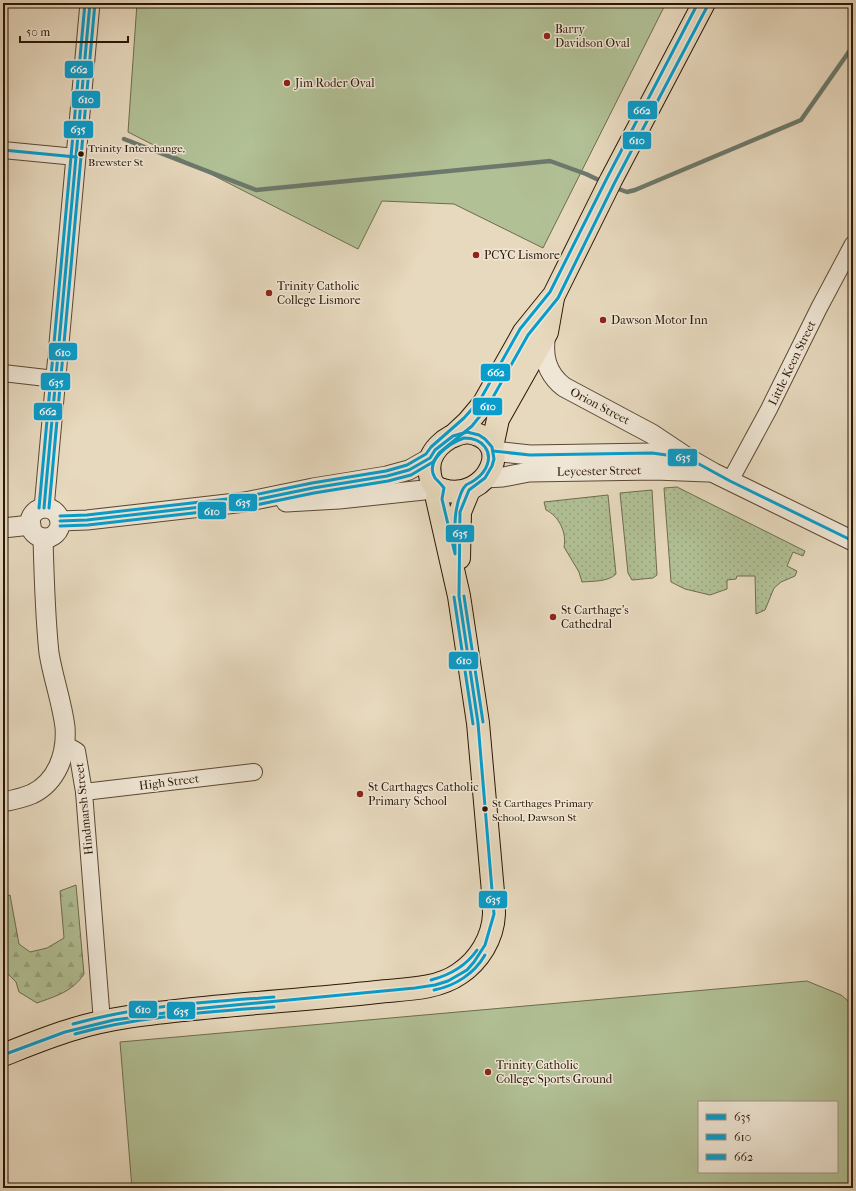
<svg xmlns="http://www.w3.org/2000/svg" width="856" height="1191" viewBox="0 0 856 1191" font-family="'IM FELL French Canon',serif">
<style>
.grass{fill:url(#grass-dots);stroke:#6e6c4d}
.forest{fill:url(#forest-firs);stroke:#6e6c4d}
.park{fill:#b1c095;stroke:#6e6c4d;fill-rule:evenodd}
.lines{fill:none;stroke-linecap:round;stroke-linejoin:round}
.stream{stroke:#6c796c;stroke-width:4.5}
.minor-casing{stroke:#5b4833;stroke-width:18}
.tertiary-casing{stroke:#5b4833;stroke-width:21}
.primary-casing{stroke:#2c1705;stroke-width:24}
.minor{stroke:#efe6d5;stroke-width:16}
.tertiary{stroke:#efe6d5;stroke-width:19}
.primary{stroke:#e7d9be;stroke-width:22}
.bus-1-casing{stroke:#efe6d5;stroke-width:6}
.bus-2-casing{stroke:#efe6d5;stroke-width:6}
.bus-3-casing{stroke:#efe6d5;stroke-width:6}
.bus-1{stroke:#079dcc;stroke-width:3}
.bus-2{stroke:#079dcc;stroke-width:3}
.bus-3{stroke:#079dcc;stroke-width:3}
.poi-dot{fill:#8f2418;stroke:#efe6d5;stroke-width:1.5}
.bus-dot{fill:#2c1705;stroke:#efe6d5;stroke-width:1.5}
.labels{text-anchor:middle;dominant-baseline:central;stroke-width:3;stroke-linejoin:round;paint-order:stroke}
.bus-label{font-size:11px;fill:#2c1705;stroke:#efe6d5;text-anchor:start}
.poi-label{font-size:12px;fill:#2c1705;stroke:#efe6d5;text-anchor:start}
.street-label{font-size:12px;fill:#2c1705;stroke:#efe6d5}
.line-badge{stroke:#efe6d5;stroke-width:1.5}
.badge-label{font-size:11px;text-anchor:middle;font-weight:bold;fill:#fff}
</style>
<defs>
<pattern id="grass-dots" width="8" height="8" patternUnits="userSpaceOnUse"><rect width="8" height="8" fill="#b1c095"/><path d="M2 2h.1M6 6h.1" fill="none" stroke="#98a47f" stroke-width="1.8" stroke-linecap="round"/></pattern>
<pattern id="forest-firs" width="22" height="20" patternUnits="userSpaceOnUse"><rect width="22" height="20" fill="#b1c095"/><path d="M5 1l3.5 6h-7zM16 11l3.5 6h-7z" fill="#98a47f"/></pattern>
</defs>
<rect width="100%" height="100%" fill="#e7d9be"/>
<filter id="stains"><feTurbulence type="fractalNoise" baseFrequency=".005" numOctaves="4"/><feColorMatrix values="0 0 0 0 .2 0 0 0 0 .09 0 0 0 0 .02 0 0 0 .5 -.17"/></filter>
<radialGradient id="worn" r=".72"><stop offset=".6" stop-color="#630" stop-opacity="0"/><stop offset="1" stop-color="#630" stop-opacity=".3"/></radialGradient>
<!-- grass -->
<g class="grass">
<path d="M 677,487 L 805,551 L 803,556 L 793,552 L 787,566 L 797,571 L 795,576 L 781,582 L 774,588 L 765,610 L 756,614 L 755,576 L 737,576 L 736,579 L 727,580 L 727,589 L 710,595 L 685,589 L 671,582 L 664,488 Z"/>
<path d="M 652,490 L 657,575 L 653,578 L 632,580 L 628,573 L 620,493 Z"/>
<path d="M 608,495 L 616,574 C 608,582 593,581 582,582 L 579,572 L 564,547 C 567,533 559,516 546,510 L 544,502 Z"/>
</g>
<!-- forest -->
<path class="forest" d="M 76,885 L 84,974 C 72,992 56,996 37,1003 L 19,992 L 16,982 L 3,969 L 3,897 L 10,895 L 19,944 L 30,952 L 47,948 L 64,938 L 60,891 Z"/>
<!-- park -->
<g class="park">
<path d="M 137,3 L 666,3 L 543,248 L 454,204 L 382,201 L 358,249 L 128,132 Z"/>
<path d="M 807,981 L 841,995 L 853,1005 L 853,1188 L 132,1188 L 120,1042 ZM 699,1102 L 837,1102 L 837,1172 L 699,1172 Z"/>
</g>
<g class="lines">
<!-- stream -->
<g class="stream">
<path d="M 124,139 L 256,190 L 550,161 L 586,174 L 603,182"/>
<path d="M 613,187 L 627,192 L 635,190 L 801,120 L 853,46"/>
</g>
<!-- minor casing -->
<g class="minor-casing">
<g id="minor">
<path d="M 3,150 L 76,157"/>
<path d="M 3,373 L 55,379"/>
<path d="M 730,481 L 769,409 L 819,308 L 853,244"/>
<path d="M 64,748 L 72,748 L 77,751 L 84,792 L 102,1022"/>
<path d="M 84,792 L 254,772"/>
</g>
</g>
<!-- tertiary casing -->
<g class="tertiary-casing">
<g id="tertiary">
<path d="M 546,333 C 542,355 546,373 564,387 L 652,434 L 688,458 L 714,473 L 853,541"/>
<path d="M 493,451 L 530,455 L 652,453 L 684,457"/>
<path d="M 485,478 L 503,477 L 529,472 L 655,470 L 708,472"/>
<path d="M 286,502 L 339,499 L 424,490 L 434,486"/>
<path d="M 44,508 L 90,3"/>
<circle cx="45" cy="523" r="15"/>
<path d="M 60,521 L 87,520 L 245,502 L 313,488 L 387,476 L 409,470 L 430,458"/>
<path d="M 3,528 L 31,525"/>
<path d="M 3,802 C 13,800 23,798 32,794 C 57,782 67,754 65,727 C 62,702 53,678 49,653 C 45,615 44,576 43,538"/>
</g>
</g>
<!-- primary casing -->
<g class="primary-casing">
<g id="primary">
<path d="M 467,432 C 518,439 487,503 443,490 C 435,488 431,483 430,475 C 425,452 446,435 467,432 Z"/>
<path d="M 453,436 L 468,422 L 484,403 L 524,332 L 554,295 L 611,180 L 704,3"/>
<path d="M 492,447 L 498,419 L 547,332 L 553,298"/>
<path d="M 459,558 L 460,512 L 469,490"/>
<path d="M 3,1055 C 26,1046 50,1036 74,1029 C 109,1018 147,1014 184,1010 C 248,1003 313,999 377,992 C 403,989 436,990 459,974 C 479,961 493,938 494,914 C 494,907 493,899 493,892 L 478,723 L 459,596 L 437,499 L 439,489"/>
</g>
</g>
<!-- minor -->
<use href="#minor" class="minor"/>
<!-- tertiary -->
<use href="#tertiary" class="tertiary"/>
<!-- primary -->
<use href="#primary" class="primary"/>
<!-- bus-1 casing -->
<g class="bus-1-casing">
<g id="bus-1">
<path d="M 3,150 L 76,157"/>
<path d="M 493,451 L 530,455 L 652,453 L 688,458 L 730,481 L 853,541"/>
<path d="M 44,508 L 90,3"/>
<path d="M 3,1055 L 65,1032 L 114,1020 L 194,1009 L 415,988 L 435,985 L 448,981 L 467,970 L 474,962 L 485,945 L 494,914 L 478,723 L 459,596 L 460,512 L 469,490 L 485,478 L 492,466 L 494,459 L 492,447 L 485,439 L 479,435 L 467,432 L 453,436 L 435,450 L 430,458 L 409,470 L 387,476 L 313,488 L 245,502 L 87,520 L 60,521"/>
</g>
</g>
<!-- bus-2 casing -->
<g class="bus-2-casing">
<g id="bus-2">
<path d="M 464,438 C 472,438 480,440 485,447 C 493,458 486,472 476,479 C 473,482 469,483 466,485 C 464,487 462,490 461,493 C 453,512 455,533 455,554 L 442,499 L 444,488 C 441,484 438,481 435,478 C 424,460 450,443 464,438 Z"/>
<path d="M 49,508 L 95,3"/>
<path d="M 60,526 L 88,525 L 246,507 L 314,493 L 388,481 L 411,475 L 433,462 L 439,453 L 472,426 L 488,406 L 528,335 L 558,298 L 615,182 L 708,5"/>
<path d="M 464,596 L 483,722"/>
<path d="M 454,597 L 473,724"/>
<path d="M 431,980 C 450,975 466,966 477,950"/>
<path d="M 434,990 C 455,986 474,974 485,955"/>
<path d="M 73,1024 C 137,1006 207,1002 274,997"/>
<path d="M 75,1034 C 139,1016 209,1012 274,1007"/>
</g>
</g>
<!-- bus-3 casing -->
<g class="bus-3-casing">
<g id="bus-3">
<path d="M 39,508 L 85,3"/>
<path d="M 60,516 L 87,515 L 244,497 L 312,483 L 386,471 L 407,465 L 426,454 L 431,447 L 464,418 L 480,400 L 520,329 L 550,292 L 607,178 L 698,3"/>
</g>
</g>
<!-- bus-1 -->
<use href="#bus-1" class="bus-1"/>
<!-- bus-2 -->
<use href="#bus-2" class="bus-2"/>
<!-- bus-3 -->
<use href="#bus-3" class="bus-3"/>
</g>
<!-- markers -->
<g class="poi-dot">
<circle cx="547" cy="36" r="4"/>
<circle cx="287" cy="83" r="4"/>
<circle cx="476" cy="255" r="4"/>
<circle cx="269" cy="293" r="4"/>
<circle cx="603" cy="320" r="4"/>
<circle cx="553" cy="617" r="4"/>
<circle cx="360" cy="794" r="4"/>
<circle cx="488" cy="1072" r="4"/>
</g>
<g class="bus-dot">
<circle cx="81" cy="154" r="3.5"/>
<circle cx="485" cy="809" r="3.5"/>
</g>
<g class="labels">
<!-- bus labels -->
<g class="bus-label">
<text x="88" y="148">Trinity Interchange,<tspan x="88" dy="14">Brewster St</tspan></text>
<text x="492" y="803">St Carthages Primary<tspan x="492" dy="14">School, Dawson St</tspan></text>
</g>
<!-- poi labels -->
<g class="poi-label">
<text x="555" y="29">Barry<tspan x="555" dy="14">Davidson Oval</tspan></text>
<text x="295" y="83">Jim Roder Oval</text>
<text x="484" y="255">PCYC Lismore</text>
<text x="277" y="286">Trinity Catholic<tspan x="277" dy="14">College Lismore</tspan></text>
<text x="611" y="320">Dawson Motor Inn</text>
<text x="561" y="610">St Carthage's<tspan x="561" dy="14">Cathedral</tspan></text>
<text x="368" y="787">St Carthages Catholic<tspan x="368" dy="14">Primary School</tspan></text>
<text x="496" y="1065">Trinity Catholic<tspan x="496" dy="14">College Sports Ground</tspan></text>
</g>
<!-- street labels -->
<g class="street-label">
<text transform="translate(792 363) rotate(-64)">Little Keen Street</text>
<text transform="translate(600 406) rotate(28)">Orion Street</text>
<text transform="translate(599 471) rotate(-1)">Leycester Street</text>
<text transform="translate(169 782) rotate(-7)">High Street</text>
<text transform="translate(84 809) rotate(-96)">Hindmarsh Street</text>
</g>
</g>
<g class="line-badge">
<rect x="64" y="60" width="30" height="19" rx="4" fill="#079dcc"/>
<rect x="71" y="90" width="30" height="19" rx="4" fill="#079dcc"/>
<rect x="627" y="100" width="31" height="20" rx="4" fill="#079dcc"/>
<rect x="63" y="120" width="31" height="19" rx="4" fill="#079dcc"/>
<rect x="622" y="131" width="30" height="19" rx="4" fill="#079dcc"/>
<rect x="48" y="342" width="30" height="19" rx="4" fill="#079dcc"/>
<rect x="480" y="363" width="31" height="19" rx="4" fill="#079dcc"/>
<rect x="40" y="372" width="31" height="19" rx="4" fill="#079dcc"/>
<rect x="472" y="397" width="31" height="19" rx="4" fill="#079dcc"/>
<rect x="33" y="402" width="30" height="19" rx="4" fill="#079dcc"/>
<rect x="667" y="448" width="31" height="19" rx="4" fill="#079dcc"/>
<rect x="228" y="493" width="30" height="19" rx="4" fill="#079dcc"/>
<rect x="197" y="501" width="30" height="19" rx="4" fill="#079dcc"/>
<rect x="445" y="524" width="30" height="19" rx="4" fill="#079dcc"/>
<rect x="448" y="651" width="31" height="19" rx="4" fill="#079dcc"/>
<rect x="478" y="890" width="30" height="19" rx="4" fill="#079dcc"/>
<rect x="128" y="1000" width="30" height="19" rx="4" fill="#079dcc"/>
<rect x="166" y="1001" width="30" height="19" rx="4" fill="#079dcc"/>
</g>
<g class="badge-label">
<text x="79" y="73">662</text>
<text x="86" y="103">610</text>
<text x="642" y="114">662</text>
<text x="78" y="133">635</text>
<text x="637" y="144">610</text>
<text x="63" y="356">610</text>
<text x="496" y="376">662</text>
<text x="56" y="386">635</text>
<text x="488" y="410">610</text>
<text x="48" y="415">662</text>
<text x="683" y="461">635</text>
<text x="243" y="506">635</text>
<text x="212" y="515">610</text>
<text x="460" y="537">635</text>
<text x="464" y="664">610</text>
<text x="493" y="903">635</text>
<text x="143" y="1013">610</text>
<text x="181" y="1015">635</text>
</g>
<!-- margin -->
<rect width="856" height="1191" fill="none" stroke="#e7d9be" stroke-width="16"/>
<rect x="4" y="4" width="848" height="1183" fill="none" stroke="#2c1705" stroke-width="2"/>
<rect x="8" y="8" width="840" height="1175" fill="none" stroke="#2c1705"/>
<!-- legend -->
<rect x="698" y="1101" width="140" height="72" fill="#efe6d5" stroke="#a19382"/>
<rect x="706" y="1114" width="20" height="6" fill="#079dcc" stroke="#a19382"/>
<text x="734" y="1121" font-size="12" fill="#2c1705">635</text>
<rect x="706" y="1134" width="20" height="6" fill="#079dcc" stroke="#a19382"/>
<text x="734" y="1141" font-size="12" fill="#2c1705">610</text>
<rect x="706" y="1154" width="20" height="6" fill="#079dcc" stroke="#a19382"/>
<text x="734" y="1161" font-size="12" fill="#2c1705">662</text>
<!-- scale -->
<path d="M20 36v6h108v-6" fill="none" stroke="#2c1705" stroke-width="2"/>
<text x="26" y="36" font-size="12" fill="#2c1705" stroke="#efe6d5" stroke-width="3" paint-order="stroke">50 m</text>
<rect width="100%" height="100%" filter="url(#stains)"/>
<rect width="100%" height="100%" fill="url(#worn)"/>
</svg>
